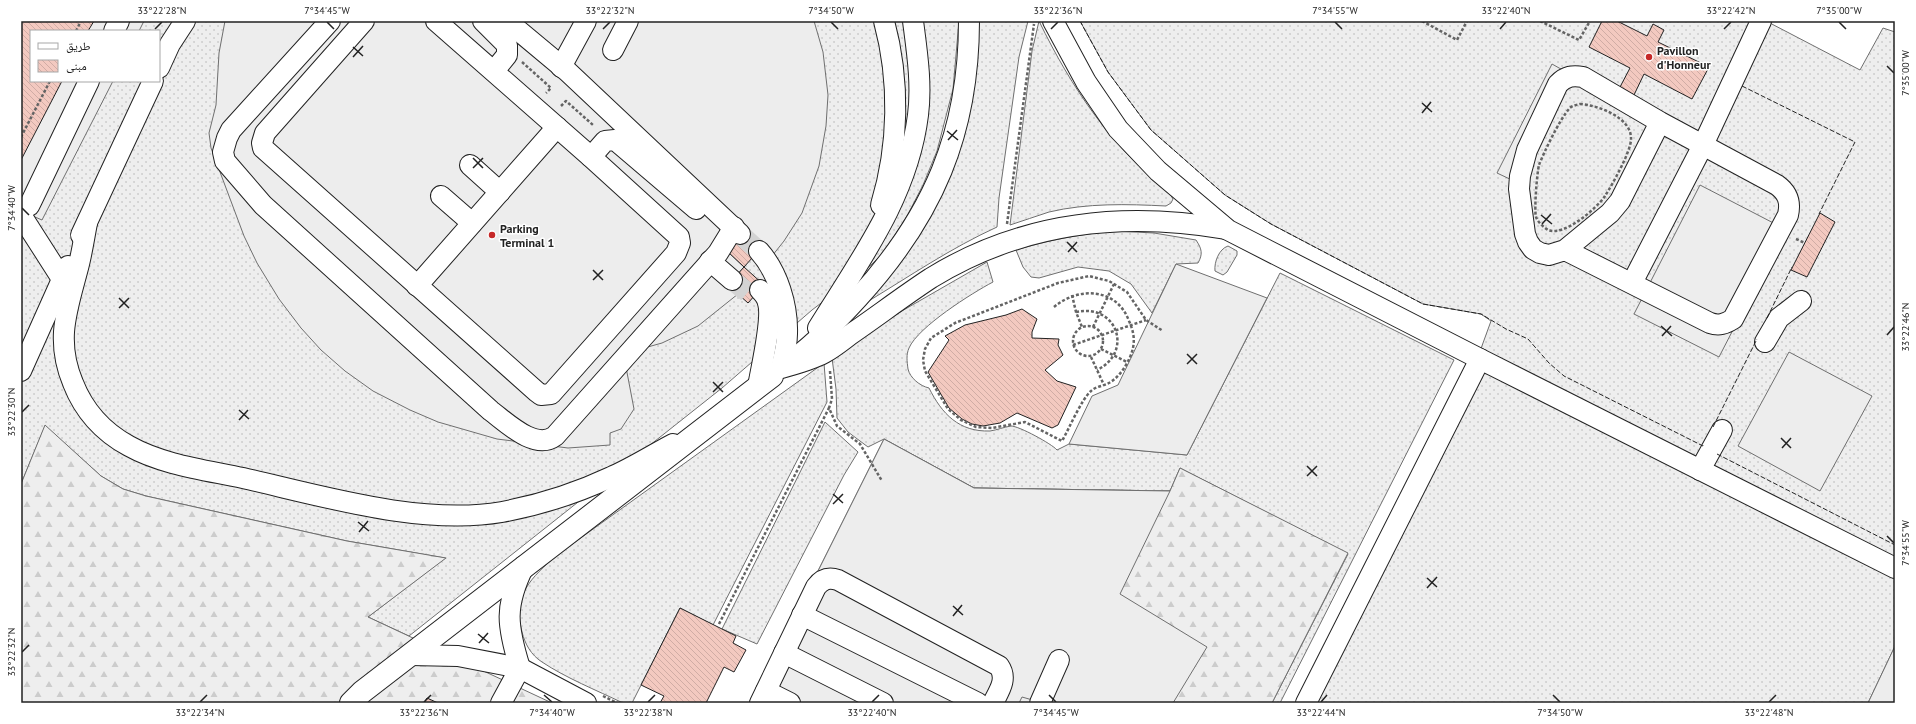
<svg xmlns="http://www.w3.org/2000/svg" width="1916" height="724" viewBox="0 0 1916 724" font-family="'PT Sans','Noto Naskh Arabic',sans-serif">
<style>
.grass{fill:url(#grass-dots);stroke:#6f6f6f;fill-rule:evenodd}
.forest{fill:url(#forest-firs);stroke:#6f6f6f}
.parking{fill:#ededed;stroke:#6f6f6f}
.building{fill:url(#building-back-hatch);stroke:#222}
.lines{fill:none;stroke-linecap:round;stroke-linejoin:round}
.minor-tunnel{stroke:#d3d3d3;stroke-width:20;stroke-dasharray:20 10;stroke-linecap:butt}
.minor-casing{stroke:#222;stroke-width:22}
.major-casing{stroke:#222;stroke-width:24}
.path{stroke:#646464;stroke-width:2.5;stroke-dasharray:3 2;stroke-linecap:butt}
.minor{stroke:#fff;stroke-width:20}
.major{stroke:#fff;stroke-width:22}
.fence{stroke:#222;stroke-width:1;stroke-dasharray:5 2;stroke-linecap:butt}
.ticks{fill:none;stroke:#222;stroke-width:1.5}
.poi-dot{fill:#c62828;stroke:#fff;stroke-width:1.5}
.labels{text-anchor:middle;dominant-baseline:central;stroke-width:3;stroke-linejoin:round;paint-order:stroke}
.poi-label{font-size:12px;font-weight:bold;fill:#222;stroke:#fff;text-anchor:start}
.neatline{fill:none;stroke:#222;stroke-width:1.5}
.ticks-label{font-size:10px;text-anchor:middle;fill:#222}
</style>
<defs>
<pattern id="grass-dots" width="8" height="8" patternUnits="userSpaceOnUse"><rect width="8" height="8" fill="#eee"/><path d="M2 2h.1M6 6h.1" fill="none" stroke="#ccc" stroke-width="1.8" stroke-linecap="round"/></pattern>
<pattern id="forest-firs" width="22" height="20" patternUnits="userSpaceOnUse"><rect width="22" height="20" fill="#eee"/><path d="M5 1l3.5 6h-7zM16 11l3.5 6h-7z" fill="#ccc"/></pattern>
<pattern id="building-back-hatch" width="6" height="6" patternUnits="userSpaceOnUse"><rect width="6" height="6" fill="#f3c9c0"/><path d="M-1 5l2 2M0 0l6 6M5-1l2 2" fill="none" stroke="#d0aca5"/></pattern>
</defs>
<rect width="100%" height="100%" fill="#fff"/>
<!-- grass -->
<g class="grass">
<path d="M 21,21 L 959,21 L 953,89 L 937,151 L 923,185 L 907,216 L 884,252 L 871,265 L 812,310 L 722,388 L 409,636 L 368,617 L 445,558 L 347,541 L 146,496 L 123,489 L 101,476 L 45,426 L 21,484 ZM 31,31 L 159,31 L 159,81 L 31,81 Z"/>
<path d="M 974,21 L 1028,21 L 1019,57 L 999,198 L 997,227 C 951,248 910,276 867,302 L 918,234 Z"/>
<path d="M 1039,21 C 1072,89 1111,146 1170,194 L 1173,199 L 1171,203 L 1166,206 C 1127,204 1087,203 1049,212 C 1036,216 1023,221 1010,225 L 1032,51 Z"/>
<path d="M 1080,21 L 1766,21 L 1860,70 L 1883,28 L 1895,32 L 1895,646 L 1868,703 L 1306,703 L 1471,376 L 1491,321 L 1481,314 L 1423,304 L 1271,224 L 1225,195 L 1151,130 L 1108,72 Z"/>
<path d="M 1115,231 L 1154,233 L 1196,240 C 1202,249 1203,254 1198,263 L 1176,264 L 1152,313 L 1131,284 L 1109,271 L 1078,267 L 1039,278 L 1031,277 L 1023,267 L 1016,250 C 1049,240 1081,234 1115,231 Z"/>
<path d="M 1228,246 L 1237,251 L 1237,255 L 1227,272 L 1223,275 L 1215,271 C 1214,262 1219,249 1228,246 Z"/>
<path d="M 987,262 L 993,282 C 972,293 918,327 909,348 C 906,355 907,361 908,369 C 910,378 920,386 929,388 C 942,414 959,432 990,431 C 997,430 1004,427 1011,426 C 1019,426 1052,444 1057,450 L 1069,444 L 1187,455 L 1280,273 L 1454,360 L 1280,703 L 1272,703 L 1348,554 L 1180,468 L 1170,491 L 974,488 L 884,439 L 868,447 L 848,432 L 837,418 L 836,389 L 832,358 L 881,323 Z"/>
<path d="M 824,363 L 827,402 L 713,625 L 680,608 L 632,703 L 623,703 C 596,690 566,678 542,662 C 531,655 525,644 522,632 C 512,595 531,578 557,555 Z"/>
<path d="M 825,422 L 858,452 L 844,475 L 757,644 L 722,629 Z"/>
</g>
<!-- forest -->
<g class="forest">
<path d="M 45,425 L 101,476 L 123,489 L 146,496 L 347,541 L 446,558 L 368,617 L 552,703 L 21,703 L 21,484 Z"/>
<path d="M 884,439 L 974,488 L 1170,491 L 1180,468 L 1348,553 L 1272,703 L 752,703 Z"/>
</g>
<!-- parking -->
<g class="parking">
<path d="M 21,21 L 144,21 L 139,31 L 31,31 L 31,81 L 113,81 L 42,220 L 21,211 Z"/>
<path d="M 225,21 L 814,21 L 823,52 L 828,95 L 826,126 L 819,166 L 802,213 L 784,241 L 772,256 L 743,231 L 726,250 L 744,267 L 728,285 L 738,294 L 698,326 L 662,343 L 637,350 L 625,362 L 634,409 L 621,429 L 610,433 L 610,445 L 568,448 L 497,439 L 438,422 L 410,410 L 373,391 L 345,371 L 321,350 L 301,328 L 279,299 L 257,263 L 244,236 L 211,148 L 209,133 L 216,105 L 219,53 Z"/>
<path d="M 1552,64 L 1568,73 L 1514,181 L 1497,173 Z"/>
<path d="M 1700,185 L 1785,229 L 1719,357 L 1634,314 Z"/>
<path d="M 1176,264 L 1267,298 L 1187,455 L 1069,444 L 1092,396 L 1118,385 Z"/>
<path d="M 1789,352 L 1872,396 L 1820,491 L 1738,446 Z"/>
<path d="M 884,439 L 974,488 L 1170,491 L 1120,594 L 1207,647 L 1173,703 L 1043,703 L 1022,697 L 1019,703 L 752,703 Z"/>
<path d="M 1895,646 L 1895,703 L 1868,703 Z"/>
</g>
<!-- building -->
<g class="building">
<path d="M 21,21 L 94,21 L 88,31 L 31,31 L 31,81 L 62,81 L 21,160 Z"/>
<path d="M 1602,21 L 1617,21 L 1647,36 L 1653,24 L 1664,30 L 1658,42 L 1709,67 L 1692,99 L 1644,74 L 1634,95 L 1620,87 L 1630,68 L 1589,47 Z"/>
<path d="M 1820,213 L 1835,222 L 1807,277 L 1791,270 Z"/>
<path d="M 743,231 L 762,247 L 744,267 L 726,250 Z"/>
<path d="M 744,267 L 764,285 L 748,303 L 728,285 Z"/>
<path d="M 1022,309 L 1037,319 L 1032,332 L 1032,338 L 1059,339 L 1058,345 L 1063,355 L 1045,370 L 1057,381 L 1076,387 L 1058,425 L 1052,428 L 1017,413 L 1000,423 L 983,426 L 972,424 L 962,419 L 949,408 L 928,372 L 949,340 L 945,336 L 965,325 L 1006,315 Z"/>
<path d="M 680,608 L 736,636 L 733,643 L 746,650 L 734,672 L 724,667 L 706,703 L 660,703 L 664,696 L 641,685 Z"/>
<path d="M 427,698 L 438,703 L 424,703 Z"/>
</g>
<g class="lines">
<!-- minor-tunnel -->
<g class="minor-tunnel">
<path d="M 740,234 L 759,251"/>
<path d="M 732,280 L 753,297"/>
</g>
<!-- minor casing -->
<g class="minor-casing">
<g id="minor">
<path d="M 330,21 L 231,130 L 227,138 L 223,152 L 225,161 L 263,205 L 491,411 C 506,422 535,451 555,436 L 718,253 L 734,227"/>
<path d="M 364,21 L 265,133 L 262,143 L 263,148 L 537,392 L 541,395 L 551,394 L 676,253 L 680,243 L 679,237 L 591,157 L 436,21"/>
<path d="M 483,21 L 507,45 L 507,55 L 494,71"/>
<path d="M 507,21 L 567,71 L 740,234"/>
<path d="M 1053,21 L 1086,82 L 1118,129 L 1158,171 L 1228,230 L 1480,359 L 1895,568"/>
<path d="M 114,31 L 119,21"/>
<path d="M 613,50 L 628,21"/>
<path d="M 561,67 L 586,21"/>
<path d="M 159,68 L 170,44 L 185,21"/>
<path d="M 591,157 L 605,141 L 615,140 L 696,209"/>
<path d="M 470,165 L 500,192"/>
<path d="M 441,196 L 472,223"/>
<path d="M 881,205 C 899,146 900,80 884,21"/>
<path d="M 21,209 L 29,206 L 32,200 L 89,81"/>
<path d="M 21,215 L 62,279"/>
<path d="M 87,223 C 84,238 82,253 78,268 C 67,310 55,340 73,383 C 84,411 103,432 129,446 C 163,465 206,470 243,478 C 322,496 422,526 502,512 C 539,505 577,493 611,477 C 632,468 652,455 673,444"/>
<path d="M 81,235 L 153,81"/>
<path d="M 1565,250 L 1710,323 C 1719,326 1725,324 1733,319 L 1788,215 C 1791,202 1788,193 1777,185 L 1660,122 L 1583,77 C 1573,75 1566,76 1558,84 L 1527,150 L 1520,176 L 1519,189 L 1525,234 L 1528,242 L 1533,249 L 1540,253 L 1549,255 L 1565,250 L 1610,213 L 1620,201 L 1660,122"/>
<path d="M 759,251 C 778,272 788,306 787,334 C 787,346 784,357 781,368 C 796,364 811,360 824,353 C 835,347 844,339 854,332 C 880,314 905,295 931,278 C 1022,222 1122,211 1226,229"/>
<path d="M 710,261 L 732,280"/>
<path d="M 1632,283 L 1703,145 L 1761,21"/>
<path d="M 417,286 L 557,127"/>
<path d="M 818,328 C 860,260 908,196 918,115 C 922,84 917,52 913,21"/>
<path d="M 1765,342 L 1779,318 L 1801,301"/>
<path d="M 794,359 C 817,341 838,320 858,298 C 933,216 969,133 969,21"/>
<path d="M 21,371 L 68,266"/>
<path d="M 758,387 C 761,368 773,319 768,303 C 767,297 763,293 760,290"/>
<path d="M 1700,470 L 1722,430"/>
<path d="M 802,615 L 978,703"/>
<path d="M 784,653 L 883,703"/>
<path d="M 411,655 L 458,656 L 520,668 L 586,703"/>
<path d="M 766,691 L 790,703"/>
<path d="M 501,703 L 520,668 C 507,626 504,606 524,566"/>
<path d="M 760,703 L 816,587 C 822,579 829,577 838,580 L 999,666 C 1008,679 999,691 993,703"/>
<path d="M 1040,703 L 1059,660"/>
<path d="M 1306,703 L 1480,359"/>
</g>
</g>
<!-- major casing -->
<g class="major-casing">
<path id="major" d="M 351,703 L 362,692 L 772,376"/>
</g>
<!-- path -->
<g class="path">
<path d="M 1422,21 L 1457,40 L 1467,21"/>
<path d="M 1540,21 L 1579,40 L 1590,21"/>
<path d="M 76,31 L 81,21"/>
<path d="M 522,62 L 551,88 L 546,93"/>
<path d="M 1580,104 C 1597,105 1631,117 1631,138 C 1632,150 1612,185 1605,196 C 1597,208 1564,237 1548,230 C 1543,227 1538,222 1536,217 C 1534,210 1537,173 1539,165 C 1544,152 1560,119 1569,109 C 1571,106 1576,105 1580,104 Z"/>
<path d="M 561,106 L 566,101 L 593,125"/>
<path d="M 21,137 L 50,81"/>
<path d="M 1007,224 L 1034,24"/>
<path d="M 1796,239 L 1805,243"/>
<path d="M 1072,295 L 1076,312 L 1082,327"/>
<path d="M 1054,307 C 1079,286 1117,288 1129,321 C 1133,330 1135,338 1133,348 C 1130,361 1120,378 1107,384 C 1102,386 1095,387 1091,391 C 1081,400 1069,429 1062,441 L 1025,422 L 992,428 L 976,427 L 961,420 L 948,409 L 925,371 L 923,360 L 925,349 L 931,338 L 955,323 L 1058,283 L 1089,276 L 1109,281 L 1127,292 L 1146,320 L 1163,331"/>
<path d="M 1076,312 C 1117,303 1134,352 1097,370"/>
<circle cx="1088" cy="341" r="15"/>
<path d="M 1093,327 L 1114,284"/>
<path d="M 1073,345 L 1146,320"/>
<path d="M 1101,349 L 1127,362"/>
<path d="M 1091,357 L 1104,385"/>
<path d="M 830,371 L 832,399 L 829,408 L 837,426 L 860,444 L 882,481"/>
<path d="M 719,624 L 829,408"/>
<path d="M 603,696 L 617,703"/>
</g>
<!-- minor -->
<use href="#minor" class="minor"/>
<!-- major -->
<use href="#major" class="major"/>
<!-- fence -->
<g class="fence">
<path d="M 1080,21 L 1108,72 L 1151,130 L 1225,195 L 1271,224 L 1423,304 L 1481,314 L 1506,329 L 1528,339 L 1549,363 L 1564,376 L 1703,446 L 1704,445"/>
<path d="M 1742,86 L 1855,142 L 1819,214"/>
<path d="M 1767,318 L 1792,267"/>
<path d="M 1713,427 L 1757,339"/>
<path d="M 1717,454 L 1895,545"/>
</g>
</g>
<!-- ticks -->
<path class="ticks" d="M 327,22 L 334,29M 831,22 L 838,29M 1335,22 L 1342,29M 1839,22 L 1846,29M 155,29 L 162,22M 603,29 L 610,22M 1051,29 L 1058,22M 1500,29 L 1506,22M 1724,29 L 1731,22M 353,47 L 363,56M 353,57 L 363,46M 1887,66 L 1894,73M 1422,103 L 1432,112M 1422,113 L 1431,102M 947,131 L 958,140M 948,140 L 957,130M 473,158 L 483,168M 473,168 L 483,158M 22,208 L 29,215M 1541,215 L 1552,224M 1542,224 L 1551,214M 1067,242 L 1077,252M 1068,252 L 1077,242M 593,270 L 603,280M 593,280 L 603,270M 119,298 L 129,308M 119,308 L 129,298M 1661,326 L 1672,336M 1887,335 L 1894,327M 1662,336 L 1671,326M 1187,354 L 1197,364M 1187,364 L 1197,354M 713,382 L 723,392M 713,392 L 723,382M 239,410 L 249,419M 22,412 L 29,405M 239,420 L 248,410M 1781,438 L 1791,448M 1782,448 L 1791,438M 1307,466 L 1317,476M 1307,476 L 1317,466M 833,494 L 843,503M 833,504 L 843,494M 358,522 L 369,531M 359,532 L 368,521M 1887,536 L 1894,543M 1427,578 L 1437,587M 1427,588 L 1437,577M 953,606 L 963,615M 953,616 L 962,605M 478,634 L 489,643M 479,643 L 488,633M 22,652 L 29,645M 544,695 L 552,702M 1049,695 L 1056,702M 1553,695 L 1560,702M 200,702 L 207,695M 424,702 L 431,695M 648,702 L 655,695M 872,702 L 879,695M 1321,702 L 1327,695M 1769,702 L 1776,695"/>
<!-- markers -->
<g class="poi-dot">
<circle cx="1649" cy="57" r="4"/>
<circle cx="492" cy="235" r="4"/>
</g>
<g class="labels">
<!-- poi labels -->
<g class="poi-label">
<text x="1657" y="50">Pavillon<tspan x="1657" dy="14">d'Honneur</tspan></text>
<text x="500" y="228">Parking<tspan x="500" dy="14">Terminal 1</tspan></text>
</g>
</g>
<!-- border -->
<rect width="1916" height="724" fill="none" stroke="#ffffff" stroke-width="44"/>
<!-- legend -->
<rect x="30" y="30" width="130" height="52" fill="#ffffff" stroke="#a7a7a7"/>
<rect x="38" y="43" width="20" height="6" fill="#ffffff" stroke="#a7a7a7"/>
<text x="66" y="50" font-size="12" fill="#222222">طريق</text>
<rect x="38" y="60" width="20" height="12" fill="url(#building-back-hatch)" stroke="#a7a7a7"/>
<text x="66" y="70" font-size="12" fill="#222222">مبنى</text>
<rect x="22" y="22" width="1872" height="680" class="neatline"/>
<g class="ticks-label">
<text x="162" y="14">33°22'28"N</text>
<text x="327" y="14">7°34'45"W</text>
<text x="610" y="14">33°22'32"N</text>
<text x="831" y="14">7°34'50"W</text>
<text x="1058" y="14">33°22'36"N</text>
<text x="1335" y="14">7°34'55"W</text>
<text x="1506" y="14">33°22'40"N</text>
<text x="1731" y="14">33°22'42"N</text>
<text x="1839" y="14">7°35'00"W</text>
<text transform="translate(1905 73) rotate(-90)" y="4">7°35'00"W</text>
<text transform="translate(11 208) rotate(-90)" y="4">7°34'40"W</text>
<text transform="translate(1905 327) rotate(-90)" y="4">33°22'46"N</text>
<text transform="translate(11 412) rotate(-90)" y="4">33°22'30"N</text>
<text transform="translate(1905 543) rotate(-90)" y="4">7°34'55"W</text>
<text transform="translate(11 652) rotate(-90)" y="4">33°22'32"N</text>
<text x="200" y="716">33°22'34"N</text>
<text x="424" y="716">33°22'36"N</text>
<text x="552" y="716">7°34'40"W</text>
<text x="648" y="716">33°22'38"N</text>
<text x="872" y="716">33°22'40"N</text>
<text x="1056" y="716">7°34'45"W</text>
<text x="1321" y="716">33°22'44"N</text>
<text x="1560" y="716">7°34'50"W</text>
<text x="1769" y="716">33°22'48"N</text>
</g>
</svg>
